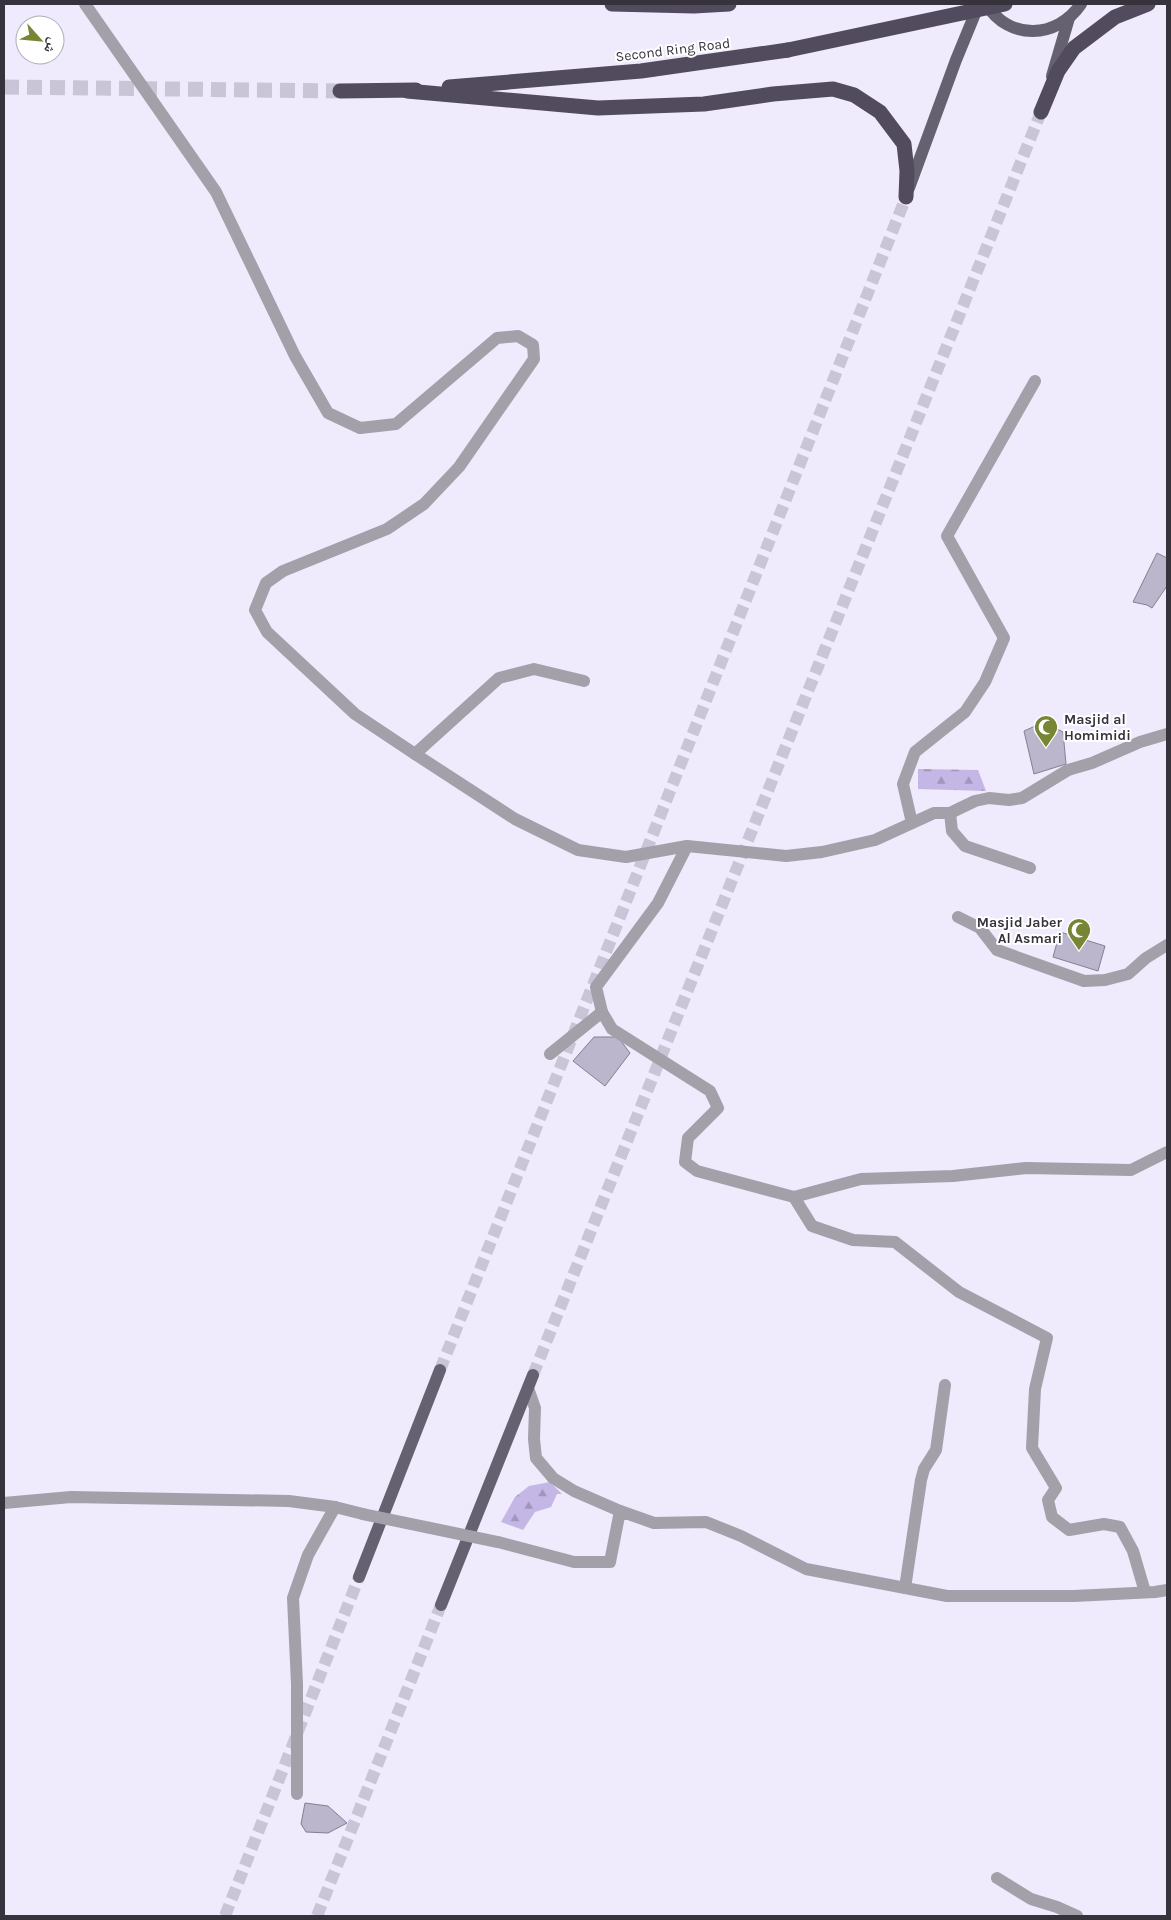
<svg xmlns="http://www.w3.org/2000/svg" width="1171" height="1920" viewBox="0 0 1171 1920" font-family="Karla,'Noto Naskh Arabic',sans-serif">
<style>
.forest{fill:url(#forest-firs)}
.building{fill:#bcb6cc;stroke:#847f93}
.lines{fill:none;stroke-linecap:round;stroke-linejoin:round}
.major-tunnel{stroke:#cac5d6;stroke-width:12;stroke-dasharray:12 6;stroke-linecap:butt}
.highway-tunnel{stroke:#cac5d6;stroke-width:15;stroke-dasharray:15 8;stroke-linecap:butt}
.minor{stroke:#a3a0aa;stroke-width:12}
.major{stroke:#666171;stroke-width:12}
.highway{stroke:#514b5d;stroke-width:15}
.minor-bridge{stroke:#a3a0aa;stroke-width:12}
.highway-bridge{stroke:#514b5d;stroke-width:15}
.labels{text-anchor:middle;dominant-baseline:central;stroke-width:4;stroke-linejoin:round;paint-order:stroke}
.street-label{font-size:14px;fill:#36333c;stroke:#fff}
.poi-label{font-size:14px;font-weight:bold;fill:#36333c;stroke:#fff;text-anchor:start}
</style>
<defs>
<pattern id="forest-firs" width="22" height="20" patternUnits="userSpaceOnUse" patternTransform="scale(1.25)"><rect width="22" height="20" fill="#c4b6e5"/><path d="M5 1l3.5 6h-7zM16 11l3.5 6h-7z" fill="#a095bb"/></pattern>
</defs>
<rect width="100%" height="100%" fill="#efeafc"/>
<!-- forest -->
<g class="forest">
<path d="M 918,769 L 978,770 L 986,791 L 918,789 Z"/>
<path d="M 550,1482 L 562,1494 L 557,1494 L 551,1507 L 535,1512 L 523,1530 L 501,1522 L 515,1497 L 529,1486 Z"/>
</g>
<!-- building -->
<g class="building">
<path d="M 1157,553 L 1167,558 L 1167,586 L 1152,608 L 1147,605 L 1133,602 Z"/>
<path d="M 1044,722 L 1063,732 L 1066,764 L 1034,774 L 1024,731 Z"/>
<path d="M 1060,932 L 1105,946 L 1098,971 L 1053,957 Z"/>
<path d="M 594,1037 L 618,1037 L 630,1053 L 605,1086 L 573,1061 Z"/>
<path d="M 305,1803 L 328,1806 L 347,1823 L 328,1833 L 306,1832 L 301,1824 Z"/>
</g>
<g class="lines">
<!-- major-tunnel -->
<g class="major-tunnel">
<path d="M 440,1370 L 906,197"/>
<path d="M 533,1375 L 1041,112"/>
<path d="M 225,1916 L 359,1577"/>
<path d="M 317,1916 L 441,1605"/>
</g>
<!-- highway-tunnel -->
<path class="highway-tunnel" d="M 4,87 L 340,91"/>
<!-- minor -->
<g class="minor">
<path d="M 85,4 L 216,192 L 295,356 L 328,413 L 360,428 L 396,424 L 497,338 L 518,336 L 533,345 L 534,359 L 459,467 L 424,504 L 387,529 L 283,571 L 266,583 L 255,610 L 267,632 L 355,714 L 415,754 L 515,819 L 578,850 L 626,857 L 687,846 L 786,856 L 822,852 L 875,840 L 934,813 L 950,813 L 975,801 L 989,798 L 1009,800 L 1022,798 L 1068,770 L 1092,763 L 1140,742 L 1167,734"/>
<path d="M 415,754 L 499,678 L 534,669 L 584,681"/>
<path d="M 950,813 L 952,831 L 965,846 L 1030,868"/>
<path d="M 912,823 L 903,784 L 915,752 L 965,712 L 985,682 L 1004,638 L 947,536 L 1035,381"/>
<path d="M 687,846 L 658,903 L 596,987 L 602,1012 L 612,1029 L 710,1091 L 718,1108 L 688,1138 L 685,1162 L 697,1171 L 794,1197 L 861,1179 L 953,1176 L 1026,1168 L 1131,1170 L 1167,1152"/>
<path d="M 958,917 L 980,928 L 997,950 L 1084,981 L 1105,980 L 1128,974 L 1146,958 L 1167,945"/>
<path d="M 550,1054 L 602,1012"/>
<path d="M 794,1197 L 812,1226 L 853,1240 L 895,1242 L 959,1292 L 1047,1338 L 1035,1389 L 1032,1448 L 1056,1488 L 1048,1500 L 1052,1517 L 1069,1530 L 1104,1524 L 1120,1527 L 1133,1551 L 1145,1592"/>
<path d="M 528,1388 L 535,1408 L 534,1439 L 536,1458 L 553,1478 L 574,1491 L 620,1511"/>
<path d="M 4,1503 L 71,1497 L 289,1501 L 335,1507 L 363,1514"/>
<path d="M 498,1542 L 574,1562 L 610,1562 L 620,1511 L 654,1523 L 706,1522 L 741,1536 L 806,1569 L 947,1596 L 1074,1596 L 1155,1592 L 1167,1590"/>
<path d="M 905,1588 L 921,1480 L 924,1469 L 936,1450 L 945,1385"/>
<path d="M 297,1794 L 297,1684 L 293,1598 L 308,1555 L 335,1507"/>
<path d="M 997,1878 L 1031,1899 L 1057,1907 L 1077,1916"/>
</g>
<!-- major -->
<g class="major">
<path d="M 986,4 C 1009,41 1057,39 1081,4"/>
<path d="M 1052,76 L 1069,18"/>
<path d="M 909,188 L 956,60 L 979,4"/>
<path d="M 359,1577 L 440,1370"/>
<path d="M 441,1605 L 533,1375"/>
</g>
<!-- highway -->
<g class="highway">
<path d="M 612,4 L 694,6 L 729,4"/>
<path d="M 449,87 L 641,71 L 788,50"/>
<path d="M 340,91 L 416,90"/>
<path d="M 407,91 L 598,108 L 704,104 L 773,94 L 833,89 L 854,95 L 880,112 L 904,144 L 907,171 L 906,197"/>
<path d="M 1041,112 L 1058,71 L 1074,48 L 1115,17 L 1148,4"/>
</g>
<!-- minor-bridge -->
<path class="minor-bridge" d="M 363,1514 L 498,1542"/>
<!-- highway-bridge -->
<path class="highway-bridge" d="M 788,50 L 1005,4"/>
</g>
<!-- icons -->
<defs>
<g id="mosque-pin" transform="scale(1.25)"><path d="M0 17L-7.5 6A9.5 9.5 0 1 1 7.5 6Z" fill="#778635" stroke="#fff"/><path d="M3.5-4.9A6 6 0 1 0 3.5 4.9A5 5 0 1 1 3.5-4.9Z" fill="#fff"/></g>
</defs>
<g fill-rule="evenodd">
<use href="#mosque-pin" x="1046" y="727"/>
<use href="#mosque-pin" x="1079" y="930"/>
</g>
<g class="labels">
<!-- street labels -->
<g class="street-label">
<text transform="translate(673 50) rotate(-7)">Second Ring Road</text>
</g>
<!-- poi labels -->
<g class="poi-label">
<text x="1064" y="719">Masjid al<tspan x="1064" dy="16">Homimidi</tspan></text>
<text x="1062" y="922" text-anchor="end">Masjid Jaber<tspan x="1062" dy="16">Al Asmari</tspan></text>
</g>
</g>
<!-- border -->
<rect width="1171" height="1920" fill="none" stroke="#36333c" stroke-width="10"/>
<!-- north arrow -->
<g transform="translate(40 40) rotate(117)"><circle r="24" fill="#ffffff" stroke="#afadb1"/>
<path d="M0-4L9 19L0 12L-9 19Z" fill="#778635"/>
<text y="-8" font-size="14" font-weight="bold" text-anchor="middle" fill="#36333c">ش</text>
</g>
</svg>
